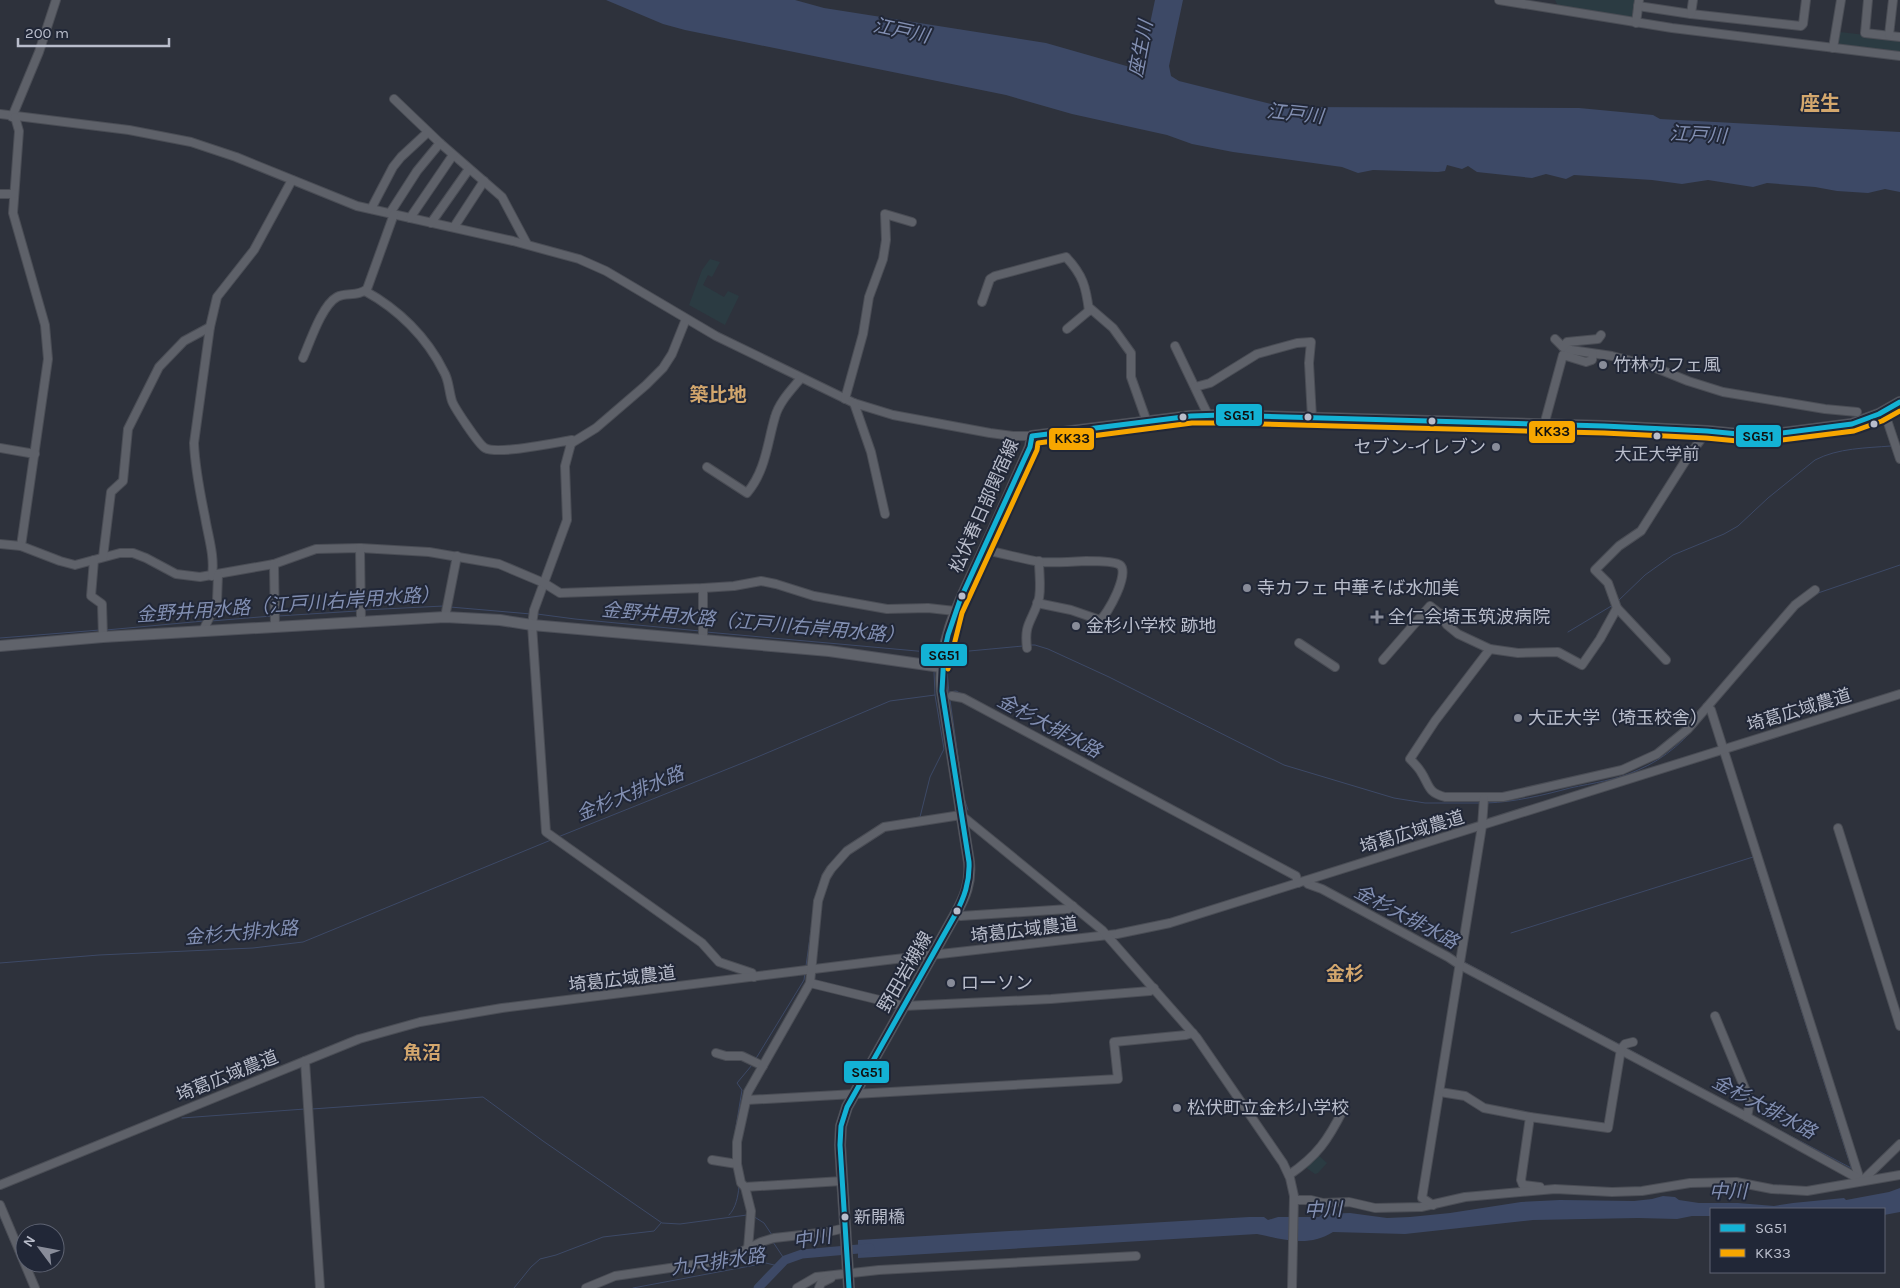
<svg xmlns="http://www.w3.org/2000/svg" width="1900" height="1288" viewBox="0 0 1900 1288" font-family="Karla,'Noto Sans JP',sans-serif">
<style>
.green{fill:#2b3b42}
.water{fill:#3d4966}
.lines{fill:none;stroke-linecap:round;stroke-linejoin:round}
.stream{stroke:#3d4966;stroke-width:1}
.river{stroke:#3d4966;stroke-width:9}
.minor-casing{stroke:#4a4d55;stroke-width:10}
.major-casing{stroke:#4c4f58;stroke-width:12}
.minor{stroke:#5e6169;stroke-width:8}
.major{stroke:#60636b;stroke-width:10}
.bus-1-casing{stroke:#212737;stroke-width:9}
.bus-2-casing{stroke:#212737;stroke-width:9}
.bus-1{stroke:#13b2d5;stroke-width:5}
.bus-2{stroke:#f7a600;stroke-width:5}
.poi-dot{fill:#888c99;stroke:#212737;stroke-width:2}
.bus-dot{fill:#b9bdcb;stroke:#212737;stroke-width:2}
.labels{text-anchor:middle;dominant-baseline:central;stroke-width:4;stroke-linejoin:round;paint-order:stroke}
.bus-label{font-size:17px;fill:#b9bdcb;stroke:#212737}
.poi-label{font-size:18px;fill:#b9bdcb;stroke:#212737;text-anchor:start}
.street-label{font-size:18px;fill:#b9bdcb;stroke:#212737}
.water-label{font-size:19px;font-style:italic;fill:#828fb2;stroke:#212737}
.neighbourhood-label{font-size:19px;font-weight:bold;fill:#d3a76d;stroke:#212737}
.quarter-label{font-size:20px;font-weight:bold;fill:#d3a76d;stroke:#212737}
.line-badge{stroke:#212737;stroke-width:2}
.pale-badge-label{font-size:14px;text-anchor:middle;font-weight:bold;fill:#111}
</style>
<rect width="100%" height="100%" fill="#2e323c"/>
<!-- green -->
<g class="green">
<path d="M 1555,0 L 1636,0 L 1634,19 L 1558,6 Z"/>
<path d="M 1840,32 L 1900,39 L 1900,52 L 1840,45 L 1838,42 Z"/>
<path d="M 710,259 L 720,262 L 712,277 L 708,275 L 703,285 L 724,297 L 728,291 L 739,296 L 725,325 L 689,305 L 702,270 Z"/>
<path d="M 1317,1154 L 1327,1163 L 1318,1173 L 1315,1174 L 1305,1167 Z"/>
</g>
<!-- water -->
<g class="water">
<path d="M 606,0 L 795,0 L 824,8 L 1046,43 L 1130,67 L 1139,65 L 1142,61 L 1155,0 L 1183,0 L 1169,66 L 1171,76 L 1179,81 L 1283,107 L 1579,108 L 1653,115 L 1660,119 L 1900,132 L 1900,192 L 1885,189 L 1868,193 L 1837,191 L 1815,187 L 1767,183 L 1753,187 L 1708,180 L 1682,184 L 1652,180 L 1574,175 L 1566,179 L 1546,174 L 1532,178 L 1477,172 L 1468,166 L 1462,169 L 1447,165 L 1445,171 L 1438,172 L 1373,170 L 1358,173 L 1342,167 L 1233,152 L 1192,144 L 1167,135 L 1072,114 L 1006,95 L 685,30 L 663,24 Z"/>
<path d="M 1900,1188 L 1900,1212 L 1884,1215 L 1884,1209 L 1711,1209 L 1711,1216 L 1692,1216 L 1677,1219 L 1638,1218 L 1533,1220 L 1405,1234 L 1333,1232 C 1308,1248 1283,1239 1257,1234 L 858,1258 L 858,1240 L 1249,1217 L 1264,1217 L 1268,1220 L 1278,1217 L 1319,1217 L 1322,1214 L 1350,1213 L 1387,1218 L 1410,1217 L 1450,1213 L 1521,1202 L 1560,1200 L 1634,1201 L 1652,1199 L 1663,1196 L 1675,1197 L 1679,1200 L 1699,1203 L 1738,1203 L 1774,1206 L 1793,1203 L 1844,1198 L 1846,1200 L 1889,1192 Z"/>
</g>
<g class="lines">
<!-- stream -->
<g class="stream">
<path d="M 1818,593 L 1900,565"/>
<path d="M 1618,601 L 1645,575 L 1673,555 L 1724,534 L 1738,526 L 1768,498 L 1815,460 C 1838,448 1866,448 1891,446"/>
<path d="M 450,607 L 531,614"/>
<path d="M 363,610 L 444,606"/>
<path d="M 537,614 L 575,619 L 700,631"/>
<path d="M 278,616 L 357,611"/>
<path d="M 211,621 L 272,616"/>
<path d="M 106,630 L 204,621"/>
<path d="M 706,632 L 939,653"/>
<path d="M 1568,632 L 1613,605"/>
<path d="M 0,638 L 100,630"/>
<path d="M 1030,645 L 1035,645 L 1048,649 L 1109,677 L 1284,765 L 1394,798 L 1425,803 L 1480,803"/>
<path d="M 948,653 L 1023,646"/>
<path d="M 935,662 L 935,654"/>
<path d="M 949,692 L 956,691 L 962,694"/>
<path d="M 949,693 L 947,671 L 951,660"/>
<path d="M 950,700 L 963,792"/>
<path d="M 965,801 L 968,810"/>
<path d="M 1487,803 C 1515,802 1544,795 1570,788 C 1593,783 1617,780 1638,770 C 1665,759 1688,738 1705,715"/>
<path d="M 901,821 L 920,817 L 930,777 L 944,749 L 935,695 L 934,671"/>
<path d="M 558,837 L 755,758 L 890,701 L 935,695"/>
<path d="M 1511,933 L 1753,857 L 1851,1167"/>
<path d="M 1462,961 L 1620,1045"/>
<path d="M 0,963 L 99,955 L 253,948 L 303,942 L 551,840"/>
<path d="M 806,966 L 812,923"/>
<path d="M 1626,1048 L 1746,1112"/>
<path d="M 755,1060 L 804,980 L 805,973"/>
<path d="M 312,1109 L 483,1097 L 543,1141 L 662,1223 L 680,1224 L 747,1215"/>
<path d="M 1751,1115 L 1851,1168"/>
<path d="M 182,1118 L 305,1109"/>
<path d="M 735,1133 L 742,1090 L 737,1083 L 752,1065"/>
<path d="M 729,1215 C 736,1208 738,1196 739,1187"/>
<path d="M 0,1216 L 31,1288"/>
<path d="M 753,1216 L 764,1223 L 772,1235"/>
<path d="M 773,1242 L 785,1260"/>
<path d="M 514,1288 L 531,1267 L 540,1259 L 556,1255 L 603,1237 L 654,1231 L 661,1223"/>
<path d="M 633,1288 L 766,1263 L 778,1266"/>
</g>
<!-- river -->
<path class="river" d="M 758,1288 L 785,1260 L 802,1254 L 870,1248"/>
<!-- minor casing -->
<g class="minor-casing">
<g id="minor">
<path d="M 1499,0 L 1672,28 L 1900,56"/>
<path d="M 1868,0 L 1865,33 L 1900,37"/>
<path d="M 1638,6 L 1691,14 L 1801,26 L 1803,24 L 1806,0"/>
<path d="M 1691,14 L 1693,0"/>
<path d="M 1636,23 L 1639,0"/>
<path d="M 1889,35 L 1893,0"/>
<path d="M 1833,48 L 1841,0"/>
<path d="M 394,99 L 440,143 L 502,197 L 527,244"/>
<path d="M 0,114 L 129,130 L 191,142 L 236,157 L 357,206 L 513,241 L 579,259 L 606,271 L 716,336 L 854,403 L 893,415 L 990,433 L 1013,436 L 1032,436"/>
<path d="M 12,117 L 39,52 L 56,0"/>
<path d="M 15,117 L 19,131 L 13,213 L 45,325 L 48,359 L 21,546"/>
<path d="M 0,194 L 14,194"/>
<path d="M 371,209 L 393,167 L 401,157 L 428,132"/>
<path d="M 390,213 L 417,171 L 440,143"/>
<path d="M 410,218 L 453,155"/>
<path d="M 431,223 L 469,169"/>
<path d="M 454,227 L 484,181"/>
<path d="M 365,291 C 398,309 427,337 444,372 C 449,380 449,392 452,401 C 454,407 479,445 485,448 C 498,455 554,443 572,440 L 565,466 L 567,520 L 534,610 L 532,625 L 546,832 L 702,943 L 719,962 L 752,973 L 754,977"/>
<path d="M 982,302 L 990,279 L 995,276 L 1066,257 C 1083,275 1086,287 1089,311"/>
<path d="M 1067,329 L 1091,309 L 1113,328 L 1131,353 L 1131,377 L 1147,422"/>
<path d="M 1555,339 L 1563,347 L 1571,350 L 1612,356 L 1651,366 L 1688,381 L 1723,392 L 1825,409 L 1857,412"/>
<path d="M 1175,346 L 1208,415"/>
<path d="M 1563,347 L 1567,342 L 1598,339 L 1601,335"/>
<path d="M 303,358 C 310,342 322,305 337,297 C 346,292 358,297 367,289 L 394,214"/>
<path d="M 1195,387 L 1210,383 L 1257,354 L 1297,343 L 1311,342 L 1309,363 L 1312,418"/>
<path d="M 845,399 L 863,334 L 869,297 L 883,259 L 886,240 L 885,214 L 912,222"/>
<path d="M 854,403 L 871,452 L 885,514"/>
<path d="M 1884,411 L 1900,459"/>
<path d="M 1544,425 L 1563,355 L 1586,362 L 1592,360 L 1593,354"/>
<path d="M 570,444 L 596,428 L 646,385 L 663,368 L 672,354 L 686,319"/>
<path d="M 0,448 L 35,454"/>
<path d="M 707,467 L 747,493 C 766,470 767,444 775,417 C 779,402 792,389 801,378"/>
<path d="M 0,544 L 21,546 L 60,561 L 75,565 L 120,553 L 133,553 L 146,558 L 176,574 L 200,577 L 274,564 L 316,549 L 360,548 L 429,552 L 499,564 L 544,583 L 560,593 L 703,588 L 734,586 L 761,581 L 776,584 L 814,596 L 887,609 L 928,608 L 955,611"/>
<path d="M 360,548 L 361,621"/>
<path d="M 984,550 C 1003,553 1021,559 1040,562 C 1055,563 1071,562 1086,561 C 1093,561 1115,561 1120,565 C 1130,573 1108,614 1100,620 L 1071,610 L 1037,603"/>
<path d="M 103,557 L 111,492 L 123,481 L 128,429 L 159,367 L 184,341 L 210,327"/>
<path d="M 94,560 L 91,596 L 102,604 L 103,637"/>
<path d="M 274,564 L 275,627"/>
<path d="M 212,576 C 215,556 208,536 205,517 C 200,493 195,468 194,443 L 210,327 L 217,297 L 254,250 L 292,180"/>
<path d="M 445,617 L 457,556"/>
<path d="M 203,631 L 217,601 L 218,575"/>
<path d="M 703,639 L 703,588"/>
<path d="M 1299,643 L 1335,667"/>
<path d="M 1027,648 C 1024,624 1031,623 1038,602 C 1042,591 1039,574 1039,561"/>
<path d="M 1490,649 L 1435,721 L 1410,759 C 1414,763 1418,767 1421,772 C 1430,786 1427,792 1445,797 L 1503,797 L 1622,770 L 1657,754 L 1688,729 L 1795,605 L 1815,590"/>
<path d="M 1383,660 L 1430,606 L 1439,613 L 1447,625 L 1458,634 L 1490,649 L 1518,653 L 1558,652 L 1582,665 L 1600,639 L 1617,608"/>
<path d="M 1666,660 L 1617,608 L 1608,583 L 1595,570 L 1619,546 L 1641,531 L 1686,460 L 1707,431"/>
<path d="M 952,696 L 963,698 L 1296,876 L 1298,883"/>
<path d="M 1707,707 L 1711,710 L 1860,1180"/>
<path d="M 1838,828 L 1900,1026"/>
<path d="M 1305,881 L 1308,884 L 1322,889 L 1448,957 L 1460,965 L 1747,1117 L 1859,1179"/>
<path d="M 956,914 L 961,916 L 1068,909 L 1073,906"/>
<path d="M 810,983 L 904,1006 L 1051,999 L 1150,991 L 1154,988"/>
<path d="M 1715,1016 L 1748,1096 L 1750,1101 L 1747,1117"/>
<path d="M 716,1053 L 726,1056 L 742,1056 L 763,1066"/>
<path d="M 305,1061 L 320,1288"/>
<path d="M 1440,1092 L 1465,1096 L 1484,1108 L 1530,1117"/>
<path d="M 747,1100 L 1118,1079 L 1114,1042 L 1186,1035 L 1193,1033"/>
<path d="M 712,1160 L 737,1164"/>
<path d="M 1289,1175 C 1317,1156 1328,1140 1343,1110"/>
<path d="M 1862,1181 L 1900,1144"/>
<path d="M 0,1185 L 359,1039 L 420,1022 L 502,1008 L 887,960 L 1117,934 L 1170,923 L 1900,694"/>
<path d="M 745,1187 L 842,1181"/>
<path d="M 1540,1187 L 1523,1185 L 1521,1180 L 1530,1117 L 1608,1128 L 1621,1049 L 1625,1044 L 1633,1042"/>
<path d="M 1294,1200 L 1311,1200 L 1323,1203 L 1349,1202 L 1375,1208 L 1421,1207 L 1465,1197 L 1555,1189 L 1612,1192 L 1642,1191 L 1690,1183 L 1736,1182 L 1772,1189 L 1807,1191 L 1900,1175"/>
<path d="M 0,1205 L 35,1288"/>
<path d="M 1433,1205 L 1422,1198 L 1482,826 L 1484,798"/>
<path d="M 748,1249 L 751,1211 L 745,1187 L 741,1183 L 737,1164 L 737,1142 L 748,1092 L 810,983 L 818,901 L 826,877 L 831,869 L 847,851 L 884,827 L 961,815 L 1102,930 L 1197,1038 L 1283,1163 L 1290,1178 L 1294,1196 L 1292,1288"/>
<path d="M 586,1288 L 615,1276 L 725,1260 L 761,1242 L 774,1238 L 828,1232 L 845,1228"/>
<path d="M 797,1288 L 816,1277 L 879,1270 L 1136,1256"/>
<path d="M 819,1288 L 821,1283 L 831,1278"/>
</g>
</g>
<!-- major casing -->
<g class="major-casing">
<g id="major">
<path d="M 0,646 L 103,637 L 445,617 L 500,620 L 532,625 L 829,651 L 941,667"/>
<path d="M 849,1288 L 840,1145 L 841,1126 L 847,1107 L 955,915 C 965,897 971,883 969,862 L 942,691 C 937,639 963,595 984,549 C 1000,515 1015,481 1030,447 L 1032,436 L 1191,416 L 1222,415 L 1604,426 L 1707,431 L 1759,436 L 1852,424 L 1879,414 L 1900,402"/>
</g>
</g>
<!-- minor -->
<use href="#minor" class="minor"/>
<!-- major -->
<use href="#major" class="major"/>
<!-- bus-1 casing -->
<g class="bus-1-casing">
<path id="bus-1" d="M 849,1288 L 840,1145 L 841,1126 L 847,1107 L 955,915 C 964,898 970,882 969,862 L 942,691 L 944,653 L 948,635 L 960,600 L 1030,447 L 1032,436 L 1191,416 L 1222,415 L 1604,426 L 1707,431 L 1759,436 L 1852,424 L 1879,414 L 1900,402"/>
</g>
<!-- bus-2 casing -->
<g class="bus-2-casing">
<path id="bus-2" d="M 948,669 L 962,613 L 1037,450 L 1038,443 L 1192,423 L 1222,423 L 1604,433 L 1706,438 L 1759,443 L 1854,431 L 1882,421 L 1900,411"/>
</g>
<!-- bus-1 -->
<use href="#bus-1" class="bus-1"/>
<!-- bus-2 -->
<use href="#bus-2" class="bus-2"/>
</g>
<!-- markers -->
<g class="poi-dot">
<circle cx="1603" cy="365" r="5"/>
<circle cx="1496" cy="447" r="5"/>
<circle cx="1247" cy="588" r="5"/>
<path d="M1374.5 609.5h5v5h5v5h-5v5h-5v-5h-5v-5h5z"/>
<circle cx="1076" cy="626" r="5"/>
<circle cx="1518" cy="718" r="5"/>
<circle cx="951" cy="983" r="5"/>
<circle cx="1177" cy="1108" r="5"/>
</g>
<g class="bus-dot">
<circle cx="1183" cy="417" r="4.5"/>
<circle cx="1308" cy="417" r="4.5"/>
<circle cx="1432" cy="421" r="4.5"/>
<circle cx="1874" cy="424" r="4.5"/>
<circle cx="1657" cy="436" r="4.5"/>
<circle cx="962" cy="596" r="4.5"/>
<circle cx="957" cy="911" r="4.5"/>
<circle cx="845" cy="1217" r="4.5"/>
</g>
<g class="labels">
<!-- bus labels -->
<g class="bus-label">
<text x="1657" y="454">大正大学前</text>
<text x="854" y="1217" text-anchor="start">新開橋</text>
</g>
<!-- poi labels -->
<g class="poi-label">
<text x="1613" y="365">竹林カフェ風</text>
<text x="1486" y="447" text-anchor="end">セブン-イレブン</text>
<text x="1257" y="588">寺カフェ 中華そば水加美</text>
<text x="1388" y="617">全仁会埼玉筑波病院</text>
<text x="1086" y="626">金杉小学校 跡地</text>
<text x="1528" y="718">大正大学（埼玉校舎）</text>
<text x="961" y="983">ローソン</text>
<text x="1187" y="1108">松伏町立金杉小学校</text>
</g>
<!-- street labels -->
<g class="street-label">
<text transform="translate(984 506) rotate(-66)">松伏春日部関宿線</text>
<text transform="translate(1799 710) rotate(-17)">埼葛広域農道</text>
<text transform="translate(1412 832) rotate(-17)">埼葛広域農道</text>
<text transform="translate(1024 930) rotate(-7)">埼葛広域農道</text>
<text transform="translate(905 972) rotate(-60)">野田岩槻線</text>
<text transform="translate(622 979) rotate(-7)">埼葛広域農道</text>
<text transform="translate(227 1076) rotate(-22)">埼葛広域農道</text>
</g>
<!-- water labels -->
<g class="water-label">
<text transform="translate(901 31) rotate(12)">江戸川</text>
<text transform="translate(1141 49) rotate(-79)">座生川</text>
<text transform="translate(1295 114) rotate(6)">江戸川</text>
<text transform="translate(1698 135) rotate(3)">江戸川</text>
<text transform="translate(288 605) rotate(-4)">金野井用水路（江戸川右岸用水路）</text>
<text transform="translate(753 623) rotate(5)">金野井用水路（江戸川右岸用水路）</text>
<text transform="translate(1049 726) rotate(28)">金杉大排水路</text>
<text transform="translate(630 794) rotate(-22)">金杉大排水路</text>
<text transform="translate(1406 917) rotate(28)">金杉大排水路</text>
<text transform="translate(241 933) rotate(-5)">金杉大排水路</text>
<text transform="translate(1764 1107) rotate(28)">金杉大排水路</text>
<text x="1728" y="1192">中川</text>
<text transform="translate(1323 1210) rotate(-2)">中川</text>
<text transform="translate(812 1239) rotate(-9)">中川</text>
<text transform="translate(718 1262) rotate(-8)">九尺排水路</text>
</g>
<!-- neighbourhood labels -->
<g class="neighbourhood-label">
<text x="718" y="395">築比地</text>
<text x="1345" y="974">金杉</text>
<text x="422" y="1053">魚沼</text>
</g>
<!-- quarter labels -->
<g class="quarter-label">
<text x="1820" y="103">座生</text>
</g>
</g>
<g class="line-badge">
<rect x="1215" y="403" width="48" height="24" rx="5" fill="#13b2d5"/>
<rect x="1528" y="420" width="48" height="24" rx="5" fill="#f7a600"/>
<rect x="1735" y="424" width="47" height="24" rx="5" fill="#13b2d5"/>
<rect x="1048" y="427" width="47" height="24" rx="5" fill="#f7a600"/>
<rect x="920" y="643" width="48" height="24" rx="5" fill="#13b2d5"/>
<rect x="843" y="1060" width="47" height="24" rx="5" fill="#13b2d5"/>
</g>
<g class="pale-badge-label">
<text x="1239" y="420">SG51</text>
<text x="1552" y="436">KK33</text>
<text x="1758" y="441">SG51</text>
<text x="1072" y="443">KK33</text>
<text x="944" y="660">SG51</text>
<text x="867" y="1077">SG51</text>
</g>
<!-- legend -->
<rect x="1710" y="1208" width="175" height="65" fill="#212737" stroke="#5e6372"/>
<rect x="1720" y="1224" width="25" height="8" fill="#13b2d5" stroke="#5e6372"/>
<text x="1755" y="1233" font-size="15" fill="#b9bdcb">SG51</text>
<rect x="1720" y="1249" width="25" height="8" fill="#f7a600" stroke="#5e6372"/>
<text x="1755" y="1258" font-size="15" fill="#b9bdcb">KK33</text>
<!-- north arrow -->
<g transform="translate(40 1248) rotate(302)"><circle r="24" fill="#212737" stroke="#5e6372"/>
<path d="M0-4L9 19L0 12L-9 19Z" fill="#888c99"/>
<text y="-8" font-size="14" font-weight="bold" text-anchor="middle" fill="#b9bdcb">N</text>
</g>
<!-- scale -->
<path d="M18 38v8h151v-8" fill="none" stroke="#b9bdcb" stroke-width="2.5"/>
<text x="25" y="38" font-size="15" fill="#b9bdcb" stroke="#212737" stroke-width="4" paint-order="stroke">200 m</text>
</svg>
